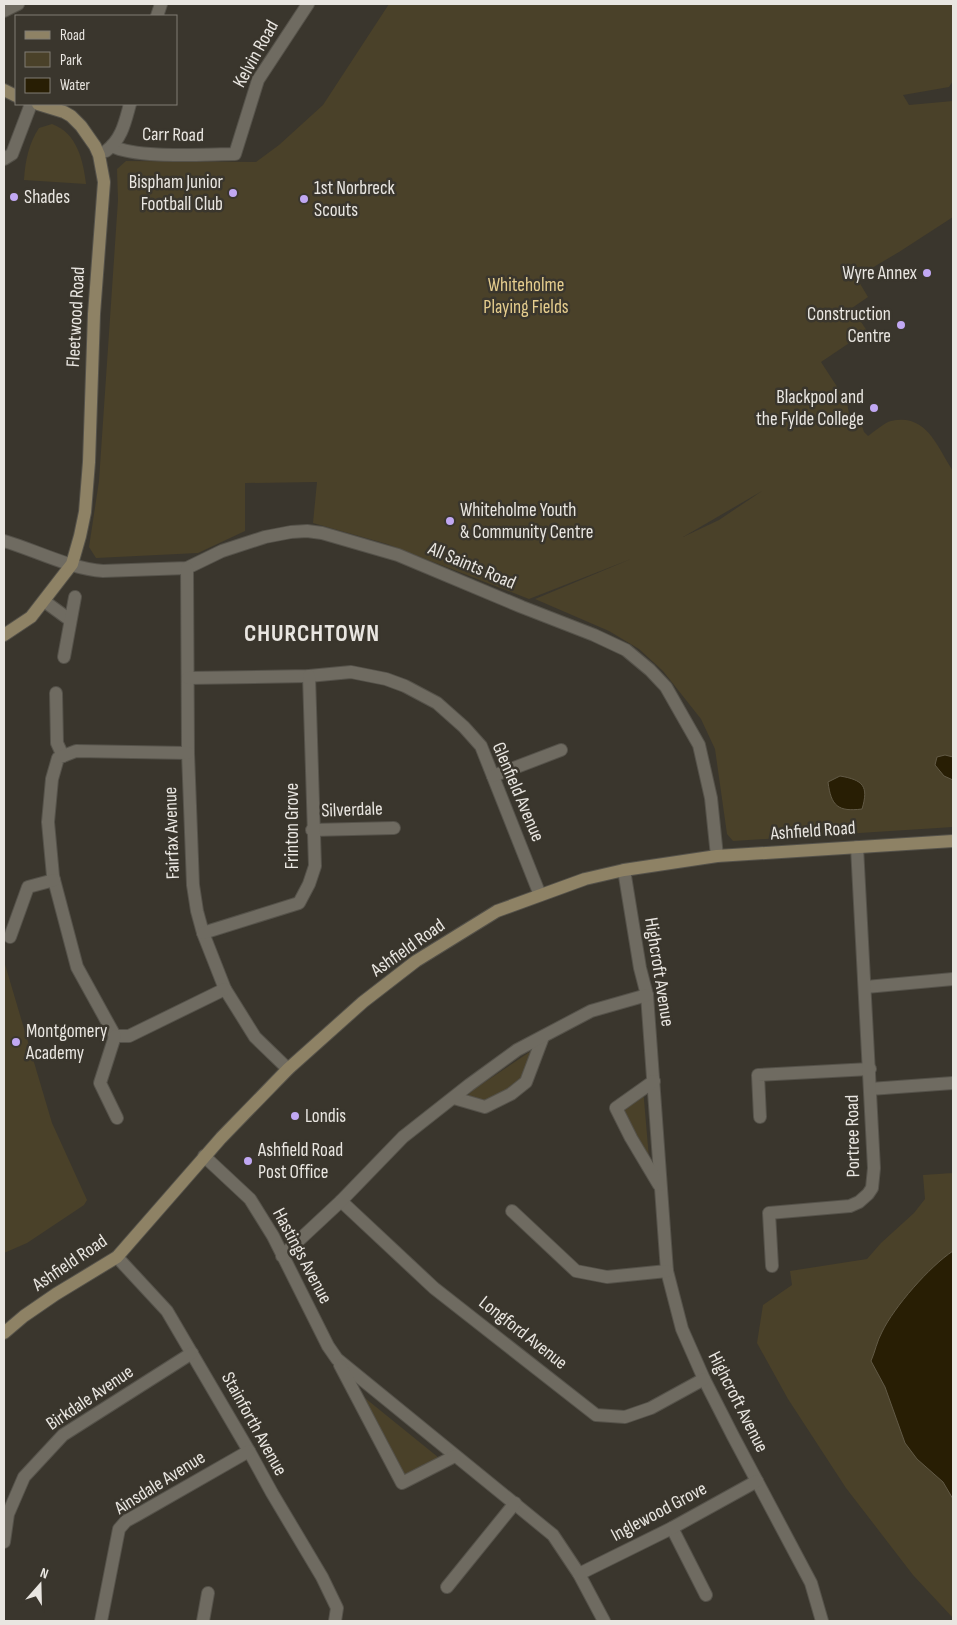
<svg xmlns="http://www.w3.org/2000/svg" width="957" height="1625" viewBox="0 0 957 1625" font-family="'Sofia Sans Condensed',sans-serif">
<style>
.green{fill:#4a4129;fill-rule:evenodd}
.water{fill:#281e04;stroke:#625a46}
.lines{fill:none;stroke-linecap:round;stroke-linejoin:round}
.street-casing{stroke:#55524a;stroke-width:14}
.secondary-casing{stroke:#55524a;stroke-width:14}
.street{stroke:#6f6b61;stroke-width:12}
.secondary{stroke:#8e8265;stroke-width:12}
.poi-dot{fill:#c1a8f3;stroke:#3a362d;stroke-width:2}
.labels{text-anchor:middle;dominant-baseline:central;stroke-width:5;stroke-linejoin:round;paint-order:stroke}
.street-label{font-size:19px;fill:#e9e6e1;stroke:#3a362d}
.poi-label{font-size:19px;fill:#e9e6e1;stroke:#3a362d;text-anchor:start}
.park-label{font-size:19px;fill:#e5cd8e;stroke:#3a362d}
.district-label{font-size:24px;font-weight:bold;letter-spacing:1px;fill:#e9e6e1;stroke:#3a362d}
</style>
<rect width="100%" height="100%" fill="#3a362d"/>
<!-- green -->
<g class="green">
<path d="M 389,4 L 953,4 L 953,81 L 949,87 L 903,95 L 909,105 L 953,101 L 953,217 L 899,252 L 860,275 L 862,279 L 859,282 L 868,297 L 852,308 L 867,331 L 821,362 L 847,402 L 849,414 L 861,423 L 864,432 L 868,436 C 874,432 885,422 891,421 C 927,413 937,447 953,471 L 953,827 L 733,841 L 727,834 L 715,749 L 701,719 L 663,671 L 639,649 L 609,631 L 535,599 L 631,559 L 529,599 L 387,544 L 313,523 L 317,482 L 245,483 L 245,531 L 198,553 L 96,558 L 89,547 L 99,481 L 118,200 L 117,169 L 126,161 L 256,162 L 279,145 L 323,105 ZM 762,491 L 719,520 L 683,537 Z"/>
<path d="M 52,124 C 77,133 83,160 86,184 L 24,180 C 25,161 29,143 39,128 Z"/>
<path d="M 4,961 L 52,1123 L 87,1200 L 84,1205 L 27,1243 L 4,1253 Z"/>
<path d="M 540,1045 L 526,1082 L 485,1107 L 463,1100 L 473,1090 Z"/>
<path d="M 643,1088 L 650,1170 L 616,1108 Z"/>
<path d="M 953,1173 L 953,1251 L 926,1274 L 871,1361 L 885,1387 L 905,1443 L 943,1482 L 953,1499 L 953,1618 L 913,1575 L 846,1488 L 788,1399 L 757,1343 L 763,1305 L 792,1285 L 790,1271 L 867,1259 L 881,1243 L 914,1213 L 925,1199 L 923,1175 Z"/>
<path d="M 360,1394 L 444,1462 L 402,1483 Z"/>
</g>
<!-- water -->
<g class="water">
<path d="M 945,755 L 953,757 L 953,780 L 944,776 L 935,765 L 937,757 Z"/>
<path d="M 840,776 C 863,780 869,786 862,809 C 838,812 831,806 828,782 Z"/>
<path d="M 953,1251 L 953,1499 L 943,1482 L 917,1459 L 905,1443 L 885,1387 L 871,1361 C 875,1352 877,1341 882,1332 C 894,1307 930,1266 953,1251 Z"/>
</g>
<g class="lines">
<!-- street casing -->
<g class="street-casing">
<g id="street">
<path d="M 4,11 L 18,4"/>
<path d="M 157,16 L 161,4"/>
<path d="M 112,146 C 137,159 205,154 235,154 L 258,80 L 308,4"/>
<path d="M 106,151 C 122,139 125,122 130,104"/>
<path d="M 4,159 L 12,154 L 31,104"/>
<path d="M 4,541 C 35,550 71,569 103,571 L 187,568 L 222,551 L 265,537 L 291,532 L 307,531 L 322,533 L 398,555 L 522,607 L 594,635 L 626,650 L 650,670 L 666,687 L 699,745 L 711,798 L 717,856"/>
<path d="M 187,568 L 188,753 L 193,885 L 197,911 L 203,933 L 225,989 L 255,1037 L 288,1069"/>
<path d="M 44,601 L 70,620"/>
<path d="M 64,657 L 75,597"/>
<path d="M 188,678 L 309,676 L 351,672 L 386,679 L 405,686 L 437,703 L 464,727 L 481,746 L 540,895"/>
<path d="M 56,693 L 57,743 L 63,756"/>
<path d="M 188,753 L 76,751 L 58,758 L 52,779 L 48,822 L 53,876 L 77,967 L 115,1036 L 129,1036 L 225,989"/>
<path d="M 493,776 L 561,750"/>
<path d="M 312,830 L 394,828"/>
<path d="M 624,870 L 640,968 L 647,995 L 667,1271 L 682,1329 L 704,1379 L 733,1436 L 811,1583 L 822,1621"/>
<path d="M 203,933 L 299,903 L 309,884 L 315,866 L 309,676"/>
<path d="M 10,937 L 28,887 L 54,880"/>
<path d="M 866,987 L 953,979"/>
<path d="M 115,1036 L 100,1083 L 117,1118"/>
<path d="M 654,1081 L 616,1108 L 631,1138 L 659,1185"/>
<path d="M 870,1089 L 953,1083"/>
<path d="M 454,1098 L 485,1107 L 511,1094 L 526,1082 L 543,1037"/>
<path d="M 760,1117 L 758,1075 L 870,1069"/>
<path d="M 204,1156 L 250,1199 L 273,1236 L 328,1346 L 337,1359 L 553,1535 L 579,1574 L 604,1621"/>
<path d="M 341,1201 L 434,1288 L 596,1415 L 625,1417 L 651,1408 L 704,1379"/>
<path d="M 512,1211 L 576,1271 L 607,1277 L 667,1271"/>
<path d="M 282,1256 L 341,1201 L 403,1137 L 469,1085 L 517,1050 L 591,1011 L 647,995"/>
<path d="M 117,1257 L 167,1311 L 249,1451 L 272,1493 L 322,1577 L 337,1608 L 335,1621"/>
<path d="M 772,1266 L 769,1213 L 850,1206 L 859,1202 L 868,1194 L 872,1188 L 874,1168 L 857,847"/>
<path d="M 340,1365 L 402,1483 L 455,1456"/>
<path d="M 672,1528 L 706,1595"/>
<path d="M 4,1542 L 8,1514 L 24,1477 L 63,1435 L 192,1353"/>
<path d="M 579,1574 L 672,1528 L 757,1481"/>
<path d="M 447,1587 L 515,1503"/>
<path d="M 101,1621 L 119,1529 L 126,1521 L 137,1515 L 249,1451"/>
<path d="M 203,1621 L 208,1593"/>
</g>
</g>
<!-- secondary casing -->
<g class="secondary-casing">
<g id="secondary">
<path d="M 4,90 L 16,96"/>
<path d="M 4,635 L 31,617 L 72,564 L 80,536 L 85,512 L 89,462 L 94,314 L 104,182 L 99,155 L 95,146 L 81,126 L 71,116 L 64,112 L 38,104"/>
<path d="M 4,1333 L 24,1316 L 56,1294 L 117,1257 L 221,1138 L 288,1069 L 363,1002 L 416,961 L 497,911 L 585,879 L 624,870 L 717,856 L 953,841"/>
</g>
</g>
<!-- street -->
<use href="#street" class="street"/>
<!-- secondary -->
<use href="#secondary" class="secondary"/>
</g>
<!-- markers -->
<g class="poi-dot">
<circle cx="233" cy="193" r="5"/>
<circle cx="14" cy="197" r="5"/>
<circle cx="304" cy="199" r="5"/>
<circle cx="927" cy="273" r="5"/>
<circle cx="901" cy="325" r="5"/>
<circle cx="874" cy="408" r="5"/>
<circle cx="450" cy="521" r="5"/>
<circle cx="16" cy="1042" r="5"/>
<circle cx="295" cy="1116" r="5"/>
<circle cx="248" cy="1161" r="5"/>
</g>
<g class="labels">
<!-- street labels -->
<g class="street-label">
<text transform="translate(256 54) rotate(-61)">Kelvin Road</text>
<text transform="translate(173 135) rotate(1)">Carr Road</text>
<text transform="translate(76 317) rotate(-87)">Fleetwood Road</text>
<text transform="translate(472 566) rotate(23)">All Saints Road</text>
<text transform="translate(518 792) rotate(67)">Glenfield Avenue</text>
<text transform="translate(352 810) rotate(-2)">Silverdale</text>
<text transform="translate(292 826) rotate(-90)">Frinton Grove</text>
<text transform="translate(813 831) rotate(-4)">Ashfield Road</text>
<text transform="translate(172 833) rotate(-92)">Fairfax Avenue</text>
<text transform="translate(408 948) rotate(-35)">Ashfield Road</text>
<text transform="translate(659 972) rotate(81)">Highcroft Avenue</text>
<text transform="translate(853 1136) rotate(-91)">Portree Road</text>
<text transform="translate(302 1256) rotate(62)">Hastings Avenue</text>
<text transform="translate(70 1263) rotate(-34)">Ashfield Road</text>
<text transform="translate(523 1333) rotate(38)">Longford Avenue</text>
<text transform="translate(90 1398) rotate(-34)">Birkdale Avenue</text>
<text transform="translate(738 1402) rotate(63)">Highcroft Avenue</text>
<text transform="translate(254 1424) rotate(61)">Stainforth Avenue</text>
<text transform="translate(160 1483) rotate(-32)">Ainsdale Avenue</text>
<text transform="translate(659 1512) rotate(-28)">Inglewood Grove</text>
</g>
<!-- poi labels -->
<g class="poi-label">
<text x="223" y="182" text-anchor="end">Bispham Junior<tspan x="223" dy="22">Football Club</tspan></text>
<text x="314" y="188">1st Norbreck<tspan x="314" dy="22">Scouts</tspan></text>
<text x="24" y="197">Shades</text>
<text x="917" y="273" text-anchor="end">Wyre Annex</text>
<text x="891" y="314" text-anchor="end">Construction<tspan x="891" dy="22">Centre</tspan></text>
<text x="864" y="397" text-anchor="end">Blackpool and<tspan x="864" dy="22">the Fylde College</tspan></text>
<text x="460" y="510">Whiteholme Youth<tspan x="460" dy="22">&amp; Community Centre</tspan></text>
<text x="26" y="1031">Montgomery<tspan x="26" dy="22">Academy</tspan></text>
<text x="305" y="1116">Londis</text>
<text x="258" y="1150">Ashfield Road<tspan x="258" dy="22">Post Office</tspan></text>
</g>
<!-- park labels -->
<g class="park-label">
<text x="526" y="285">Whiteholme<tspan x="526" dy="22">Playing Fields</tspan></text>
</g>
<!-- district labels -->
<g class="district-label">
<text x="312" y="633">CHURCHTOWN</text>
</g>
</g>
<!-- border -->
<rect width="957" height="1625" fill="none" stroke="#e9e6e1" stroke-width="10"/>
<!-- legend -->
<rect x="15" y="15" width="162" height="90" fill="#3a362d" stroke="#807c75"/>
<rect x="25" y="31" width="25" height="8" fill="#8e8265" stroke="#807c75"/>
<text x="60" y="40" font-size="15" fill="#e9e6e1">Road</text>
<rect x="25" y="52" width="25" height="15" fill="#4a4129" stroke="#807c75"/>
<text x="60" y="65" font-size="15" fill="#e9e6e1">Park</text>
<rect x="25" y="78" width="25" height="15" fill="#281e04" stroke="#807c75"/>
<text x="60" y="90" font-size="15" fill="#e9e6e1">Water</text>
<!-- north arrow -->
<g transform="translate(40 1585) rotate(20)" stroke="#3a362d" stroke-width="4" paint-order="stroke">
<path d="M0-4L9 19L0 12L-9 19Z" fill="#e9e6e1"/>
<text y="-8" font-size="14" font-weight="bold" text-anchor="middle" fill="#e9e6e1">N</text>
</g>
</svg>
